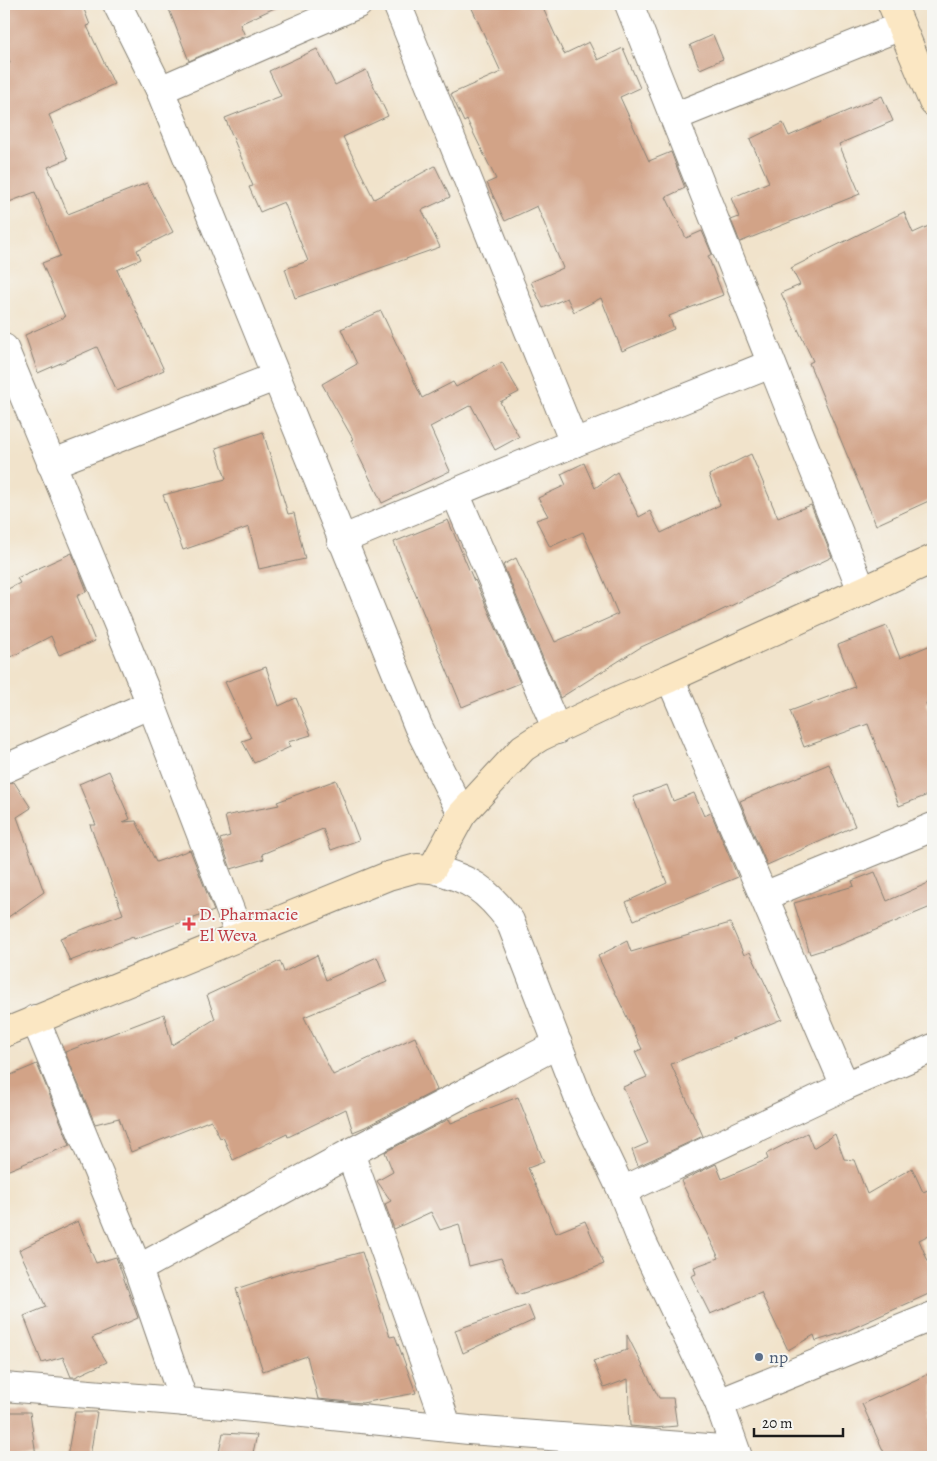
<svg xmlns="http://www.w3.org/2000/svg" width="937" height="1461" viewBox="0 0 937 1461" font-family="Alegreya,serif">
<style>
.building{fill:#d2a387}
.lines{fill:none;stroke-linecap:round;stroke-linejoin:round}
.minor-casing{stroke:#868074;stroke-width:30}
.tertiary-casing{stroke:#868074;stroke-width:30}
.secondary-casing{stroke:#868074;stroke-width:30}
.minor{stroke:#fff;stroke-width:28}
.tertiary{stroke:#fff;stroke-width:28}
.secondary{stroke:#fbe7c3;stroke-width:28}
.health-dot{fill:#e0444e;stroke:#f6f6f2;stroke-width:2}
.service-dot{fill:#5c6f8a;stroke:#f6f6f2;stroke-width:2}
.labels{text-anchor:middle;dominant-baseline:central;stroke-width:4;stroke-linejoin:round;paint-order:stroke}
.health-label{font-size:18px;fill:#be3a42;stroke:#f6f6f2;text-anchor:start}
.service-label{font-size:18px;fill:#4e5e75;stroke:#f6f6f2;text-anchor:start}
</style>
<rect width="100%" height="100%" fill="#f6f6f2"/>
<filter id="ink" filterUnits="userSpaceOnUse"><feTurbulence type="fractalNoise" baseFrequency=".02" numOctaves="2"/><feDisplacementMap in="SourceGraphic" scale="10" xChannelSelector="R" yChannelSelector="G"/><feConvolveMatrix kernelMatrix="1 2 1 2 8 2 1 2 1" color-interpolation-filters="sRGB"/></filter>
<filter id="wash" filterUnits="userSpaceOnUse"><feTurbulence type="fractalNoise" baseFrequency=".0096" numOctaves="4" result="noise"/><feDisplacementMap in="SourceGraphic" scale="20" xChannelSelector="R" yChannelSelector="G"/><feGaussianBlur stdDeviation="1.12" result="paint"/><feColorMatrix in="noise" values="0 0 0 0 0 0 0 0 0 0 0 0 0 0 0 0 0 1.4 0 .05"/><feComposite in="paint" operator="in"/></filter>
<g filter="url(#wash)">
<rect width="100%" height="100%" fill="#f1e3cb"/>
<g id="blocks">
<!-- building -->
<g class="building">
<path d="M 4,4 L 82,4 L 90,25 L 87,26 L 114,84 L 49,115 L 68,159 L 48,167 L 68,214 L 147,183 L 173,232 L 137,250 L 141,259 L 117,270 L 164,370 L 117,391 L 97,347 L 38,373 L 25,335 L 65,317 L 42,263 L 60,256 L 35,192 L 4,204 L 4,66 L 10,63 L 4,47 Z"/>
<path d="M 167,4 L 283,4 L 240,24 L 245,36 L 189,61 Z"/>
<path d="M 470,4 L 541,4 L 564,54 L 589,42 L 598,60 L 623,48 L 640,88 L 620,97 L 649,161 L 671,152 L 685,188 L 666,197 L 686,238 L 702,231 L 712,254 L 708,256 L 723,295 L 669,316 L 674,329 L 622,351 L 601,298 L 574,312 L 567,298 L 543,308 L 531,282 L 563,268 L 537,206 L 505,221 L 487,183 L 496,179 L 467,120 L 464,122 L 451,94 L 501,72 Z"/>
<path d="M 713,35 L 723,59 L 700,69 L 690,45 Z"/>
<path d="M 317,49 L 335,85 L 366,70 L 388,116 L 343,137 L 374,199 L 435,166 L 450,197 L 422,210 L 440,247 L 295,298 L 285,269 L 308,261 L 284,202 L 260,212 L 249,187 L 253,186 L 225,118 L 281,96 L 269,71 Z"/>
<path d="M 882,96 L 893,121 L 839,144 L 860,194 L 740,242 L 731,220 L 739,217 L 731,198 L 769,182 L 750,139 L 783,123 L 789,136 Z"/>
<path d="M 904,212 L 913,233 L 933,224 L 933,499 L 876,525 L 809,363 L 813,361 L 781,293 L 800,285 L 791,268 Z"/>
<path d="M 381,311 L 422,398 L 453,382 L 456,387 L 502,362 L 519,392 L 500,402 L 519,437 L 495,450 L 471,405 L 430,427 L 450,471 L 382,503 L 351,440 L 353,439 L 322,384 L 357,364 L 341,329 Z"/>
<path d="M 263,432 L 288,514 L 294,513 L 305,559 L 259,569 L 249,527 L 183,550 L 163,495 L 226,479 L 216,448 Z"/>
<path d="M 751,454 L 778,518 L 811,505 L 832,557 L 716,613 L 641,647 L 560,698 L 503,565 L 516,558 L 555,642 L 618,614 L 583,532 L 550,547 L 536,520 L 548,516 L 538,498 L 566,485 L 561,474 L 584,463 L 595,488 L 617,472 L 639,517 L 650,511 L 661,533 L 720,505 L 709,475 Z"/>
<path d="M 448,520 L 474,581 L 475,580 L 520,683 L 462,707 L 394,542 Z"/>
<path d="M 72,553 L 87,591 L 77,596 L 95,641 L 59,655 L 51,636 L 11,657 L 4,643 L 4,591 L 20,583 L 17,578 Z"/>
<path d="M 887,626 L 900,658 L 933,644 L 933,700 L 926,703 L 933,721 L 933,793 L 899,806 L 868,724 L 804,747 L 790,711 L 855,687 L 838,645 Z"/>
<path d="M 266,667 L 279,706 L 296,698 L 311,735 L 288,742 L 290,747 L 254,763 L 242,741 L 251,738 L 225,682 Z"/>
<path d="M 829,764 L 855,826 L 767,865 L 740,801 Z"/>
<path d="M 109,771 L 130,819 L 123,822 L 136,821 L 156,862 L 190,850 L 214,911 L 134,939 L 133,937 L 70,961 L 60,938 L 123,914 L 90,825 L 96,825 L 79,784 Z"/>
<path d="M 336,780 L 359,840 L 331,850 L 323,829 L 262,854 L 264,859 L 231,869 L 220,839 L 230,836 L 225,816 L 279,805 L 277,802 Z"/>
<path d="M 14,782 L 31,808 L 17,817 L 44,892 L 4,920 L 4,784 Z"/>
<path d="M 667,785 L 673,801 L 694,793 L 704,816 L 711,813 L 738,877 L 634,920 L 626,902 L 667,883 L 633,797 Z"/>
<path d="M 875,872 L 887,901 L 933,881 L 933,906 L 842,944 L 810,954 L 794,903 L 854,886 L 852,881 Z"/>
<path d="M 730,923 L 744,955 L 750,952 L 782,1019 L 671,1064 L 703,1136 L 638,1166 L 632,1150 L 648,1143 L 623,1087 L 647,1077 L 635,1052 L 642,1049 L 598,956 L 627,941 L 631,952 Z"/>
<path d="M 317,955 L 326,980 L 377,957 L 387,982 L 304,1017 L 333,1075 L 415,1037 L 437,1090 L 365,1127 L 353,1132 L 346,1109 L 288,1137 L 287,1134 L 233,1160 L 223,1137 L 220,1138 L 211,1120 L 131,1152 L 119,1118 L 95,1124 L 65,1052 L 164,1014 L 172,1045 L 215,1019 L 207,995 L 280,961 L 284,972 Z"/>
<path d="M 37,1064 L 70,1145 L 4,1172 L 4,1078 Z"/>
<path d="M 518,1097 L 544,1162 L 528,1168 L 556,1233 L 585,1221 L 604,1264 L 569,1278 L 517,1295 L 501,1258 L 469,1266 L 459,1224 L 440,1230 L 431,1212 L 394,1229 L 385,1204 L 391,1201 L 377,1181 L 393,1172 L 385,1152 L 449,1119 L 451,1123 Z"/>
<path d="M 807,1133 L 813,1148 L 835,1134 L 844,1159 L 854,1160 L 867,1194 L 912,1168 L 923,1192 L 933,1188 L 933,1233 L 919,1240 L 933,1273 L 933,1292 L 842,1333 L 816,1341 L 814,1335 L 788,1350 L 761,1293 L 710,1314 L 691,1276 L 696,1274 L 694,1267 L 719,1258 L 681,1181 L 716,1164 L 722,1179 L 768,1159 L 766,1154 Z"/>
<path d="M 78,1221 L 96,1263 L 116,1257 L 138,1318 L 92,1338 L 107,1362 L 75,1377 L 71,1377 L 63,1357 L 42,1363 L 24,1316 L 46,1307 L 19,1250 Z"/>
<path d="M 362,1252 L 390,1337 L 395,1336 L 416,1393 L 362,1403 L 318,1399 L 307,1356 L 263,1371 L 236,1289 L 292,1270 L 293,1271 Z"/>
<path d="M 528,1305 L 534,1320 L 463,1353 L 455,1330 Z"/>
<path d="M 627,1335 L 659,1398 L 673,1398 L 677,1426 L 654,1428 L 630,1426 L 628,1379 L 604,1388 L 593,1361 L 627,1350 Z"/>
<path d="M 933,1372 L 933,1457 L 886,1457 L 862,1404 Z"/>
<path d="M 4,1412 L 30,1412 L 36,1456 L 4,1453 Z"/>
<path d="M 75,1412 L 97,1412 L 90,1457 L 67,1457 Z"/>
<path d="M 223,1433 L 257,1435 L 252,1457 L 218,1457 Z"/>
</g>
</g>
</g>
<g filter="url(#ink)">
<use href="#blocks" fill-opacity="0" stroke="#868074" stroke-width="1"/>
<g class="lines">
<!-- minor casing -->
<g class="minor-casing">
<g id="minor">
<path d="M 117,4 L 160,90 L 418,726 L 462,814"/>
<path d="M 397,4 L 574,443"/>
<path d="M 629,4 L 862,591"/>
<path d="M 160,90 L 358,4"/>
<path d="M 674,117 L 901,26"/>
<path d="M 4,348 L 151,704 L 240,936"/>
<path d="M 51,464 L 275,377"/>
<path d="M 455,493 L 557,730"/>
<path d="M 341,540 L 574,443 L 771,364"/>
<path d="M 670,678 L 845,1086"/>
<path d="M 4,769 L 151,704"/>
<path d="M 764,896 L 933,827"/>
<path d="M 35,1019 L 138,1269 L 184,1402"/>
<path d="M 350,1153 L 448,1428"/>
<path d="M 622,1191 L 845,1086 L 933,1048"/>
<path d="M 138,1269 L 350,1153 L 558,1044"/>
<path d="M 4,1387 L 224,1405 L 469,1430 L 735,1450"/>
<path d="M 719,1403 L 933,1316"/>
</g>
</g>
<!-- tertiary casing -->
<g class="tertiary-casing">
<path id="tertiary" d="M 432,869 C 471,879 486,889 510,921 L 582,1107 L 622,1191 L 641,1239 L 719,1403 L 738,1457"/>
</g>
<!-- secondary casing -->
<g class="secondary-casing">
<g id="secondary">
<path d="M 892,4 L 933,102"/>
<path d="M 4,1033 L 388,876 L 417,868 L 432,869 L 462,814 L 523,748 L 540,737 L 616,701 L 670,678 L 933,559"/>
</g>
</g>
<!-- minor -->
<use href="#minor" class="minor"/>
<!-- tertiary -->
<use href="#tertiary" class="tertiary"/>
<!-- secondary -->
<use href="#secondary" class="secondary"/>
</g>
</g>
<!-- markers -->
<path class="health-dot" d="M186.5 916.5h5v5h5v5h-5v5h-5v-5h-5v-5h5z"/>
<circle class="service-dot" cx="759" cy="1357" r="5"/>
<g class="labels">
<!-- health labels -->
<g class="health-label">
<text x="199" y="914">D. Pharmacie<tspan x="199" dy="21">El Weva</tspan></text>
</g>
<!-- service labels -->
<g class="service-label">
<text x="769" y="1357">np</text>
</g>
</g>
<!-- margin -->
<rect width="937" height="1461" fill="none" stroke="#f6f6f2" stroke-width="20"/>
<!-- scale -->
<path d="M754 1428v8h89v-8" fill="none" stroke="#1c1c1c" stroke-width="2.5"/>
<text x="762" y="1428" font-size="15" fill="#1c1c1c" stroke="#f6f6f2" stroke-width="4" paint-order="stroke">20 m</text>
</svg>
